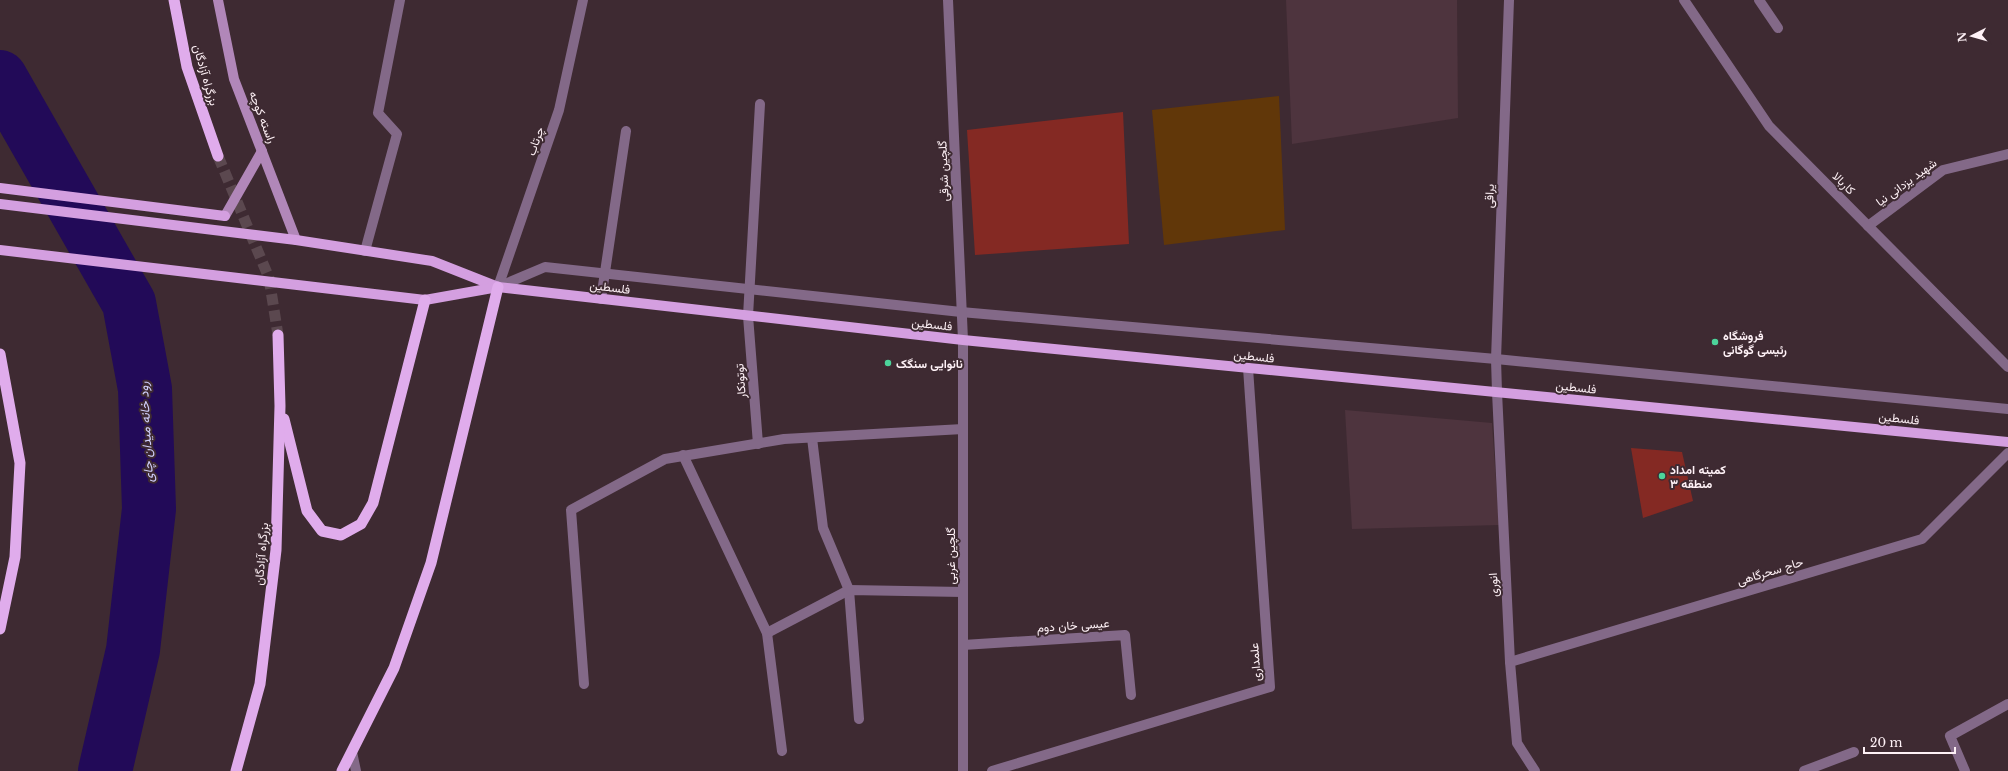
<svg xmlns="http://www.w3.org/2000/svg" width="2008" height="771" viewBox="0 0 2008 771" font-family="'Libre Baskerville',Vazirmatn,serif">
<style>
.built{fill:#4e343e}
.green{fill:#613709}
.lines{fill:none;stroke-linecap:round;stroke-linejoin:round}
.river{stroke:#220a58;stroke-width:54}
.building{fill:#842923}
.trunk-tunnel{stroke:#5b484f;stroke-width:11;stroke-dasharray:11 5.5;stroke-linecap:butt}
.service{stroke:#836988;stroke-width:10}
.minor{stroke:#836988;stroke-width:10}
.tertiary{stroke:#836988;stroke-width:10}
.secondary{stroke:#b187b9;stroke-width:10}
.primary{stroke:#d49fe0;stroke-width:10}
.trunk{stroke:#e0acec;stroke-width:11}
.poi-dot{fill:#4cd49b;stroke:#3e2a32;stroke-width:1.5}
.labels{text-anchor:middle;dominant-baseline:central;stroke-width:4;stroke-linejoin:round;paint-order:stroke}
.street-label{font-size:12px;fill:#fef1f6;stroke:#3e2a32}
.poi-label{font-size:12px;font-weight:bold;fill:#fef1f6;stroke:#3e2a32;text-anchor:start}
.water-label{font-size:13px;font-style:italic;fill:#d0cffc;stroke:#3e2a32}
</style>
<rect width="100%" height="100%" fill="#3e2a32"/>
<!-- built -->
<g class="built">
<path d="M 1286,0 L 1457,0 L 1458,118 L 1292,144 Z"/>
<path d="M 1345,410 L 1492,423 L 1499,525 L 1352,529 Z"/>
</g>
<!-- green -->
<path class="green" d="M 1279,96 L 1285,230 L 1164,245 L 1152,110 Z"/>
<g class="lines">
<!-- river -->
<path class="river" d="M 0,77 L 129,303 L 145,389 L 149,509 L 133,650 L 105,771"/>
</g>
<!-- building -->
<g class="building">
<path d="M 1123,112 L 1129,244 L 975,255 L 967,130 Z"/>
<path d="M 1631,448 L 1682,452 L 1693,501 L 1643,518 Z"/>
</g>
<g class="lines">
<!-- trunk-tunnel -->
<path class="trunk-tunnel" d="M 218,156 L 269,278 L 278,335"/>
<!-- service -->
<g class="service">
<path d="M 1759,0 L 1778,28"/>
<path d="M 1868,226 L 1943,170 L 2008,154"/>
<path d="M 365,251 L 397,134 L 378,113 L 400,0"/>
<path d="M 498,287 L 545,267 L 961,312 L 1496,359 L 2008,409"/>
<path d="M 601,299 L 626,131"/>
<path d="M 748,316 L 760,104"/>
<path d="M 1497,392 L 1510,662 L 1517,743 L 1535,771"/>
<path d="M 1510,662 L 1922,539 L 2008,453"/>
<path d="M 992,771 L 1270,687 L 1248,368"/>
<path d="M 1804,771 L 1854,752"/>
<path d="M 1965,771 L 1950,736 L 2008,704"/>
</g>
<!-- minor -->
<g class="minor">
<path d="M 498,287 L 559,110 L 583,0"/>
<path d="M 748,316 L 758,444"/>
<path d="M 1497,392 L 1496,359 L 1509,0"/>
<path d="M 812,438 L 823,528 L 849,590 L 859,719"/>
<path d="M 683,455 L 767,633 L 782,751"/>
<path d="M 767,633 L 849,590 L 963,592"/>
<path d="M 963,645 L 1125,635 L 1131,695"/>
<path d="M 584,684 L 571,510 L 665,459 L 784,439 L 963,429"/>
<path d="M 352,752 L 356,771"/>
</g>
<!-- tertiary -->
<g class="tertiary">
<path d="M 948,0 L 963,340 L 963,771"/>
<path d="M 1684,0 L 1769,126 L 2008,367"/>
</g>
<!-- secondary -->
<g class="secondary">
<path d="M 218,0 L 234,79 L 296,240"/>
<path d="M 225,216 L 262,151"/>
</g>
<!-- primary -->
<g class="primary">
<path d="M 0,188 L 225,216"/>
<path d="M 0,204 L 296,240 L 432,261 L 498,287 L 963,340 L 2008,442"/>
<path d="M 0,250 L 425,300 L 498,287"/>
</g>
<!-- trunk -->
<g class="trunk">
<path d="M 174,0 L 187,67 L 218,156"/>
<path d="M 284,419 L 307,511 L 322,531 L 341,535 L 361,524 L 373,503 L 425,300"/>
<path d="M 0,629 L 15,557 L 20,463 L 0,354"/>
<path d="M 236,771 L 260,684 L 276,550 L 280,406 L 278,335"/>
<path d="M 342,771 L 394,668 L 431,563 L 498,287"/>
</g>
</g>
<!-- markers -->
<g class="poi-dot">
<circle cx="1715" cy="342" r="4"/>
<circle cx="888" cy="363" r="4"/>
<circle cx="1662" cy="476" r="4"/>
</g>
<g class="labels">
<!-- street labels -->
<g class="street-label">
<text transform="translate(206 75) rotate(74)">بزرگراه آزادگان</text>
<text transform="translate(263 117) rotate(69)">راسته کوچه</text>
<text transform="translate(535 141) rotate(-71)">چرتاب</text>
<text transform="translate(943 171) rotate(-92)">گلچین شرقی</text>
<text transform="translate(1906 182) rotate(-36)">شهید یزدانی نیا</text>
<text transform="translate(1844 183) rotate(45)">کاربالا</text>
<text transform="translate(1489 196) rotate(-88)">یراقی</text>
<text transform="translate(610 287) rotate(7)">فلسطین</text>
<text transform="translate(932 324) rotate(6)">فلسطین</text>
<text transform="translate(1254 356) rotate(6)">فلسطین</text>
<text transform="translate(740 381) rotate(-94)">توتونکار</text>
<text transform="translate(1576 387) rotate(6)">فلسطین</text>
<text transform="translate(1899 418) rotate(6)">فلسطین</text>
<text transform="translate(261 554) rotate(-85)">بزرگراه آزادگان</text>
<text transform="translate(950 556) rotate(-90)">گلچین غربی</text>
<text transform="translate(1770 571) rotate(-17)">حاج سحرگاهی</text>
<text transform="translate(1493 585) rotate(-93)">انوری</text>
<text transform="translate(1073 625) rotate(-4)">عیسی خان دوم</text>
<text transform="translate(1255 662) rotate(-94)">علمداری</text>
</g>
<!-- poi labels -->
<g class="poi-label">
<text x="1723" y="335">فروشگاه<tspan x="1723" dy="14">رئیسی گوگانی</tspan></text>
<text x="896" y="363">نانوایی سنگک</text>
<text x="1670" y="469">کمیته امداد<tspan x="1670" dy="14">منطقه ۳</tspan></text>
</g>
<!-- water labels -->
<g class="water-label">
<text transform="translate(146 432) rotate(-93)">رود خانه میدان چای</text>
</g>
</g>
<!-- north arrow -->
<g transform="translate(1972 36) rotate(264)" stroke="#3e2a32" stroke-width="3" paint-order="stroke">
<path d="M0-3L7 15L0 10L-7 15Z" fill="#fef1f6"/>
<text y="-6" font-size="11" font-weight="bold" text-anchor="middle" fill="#fef1f6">N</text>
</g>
<!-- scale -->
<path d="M1864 747v6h91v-6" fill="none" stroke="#fef1f6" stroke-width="2"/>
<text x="1870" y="747" font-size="12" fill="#fef1f6" stroke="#3e2a32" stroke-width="3" paint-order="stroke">20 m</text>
</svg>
